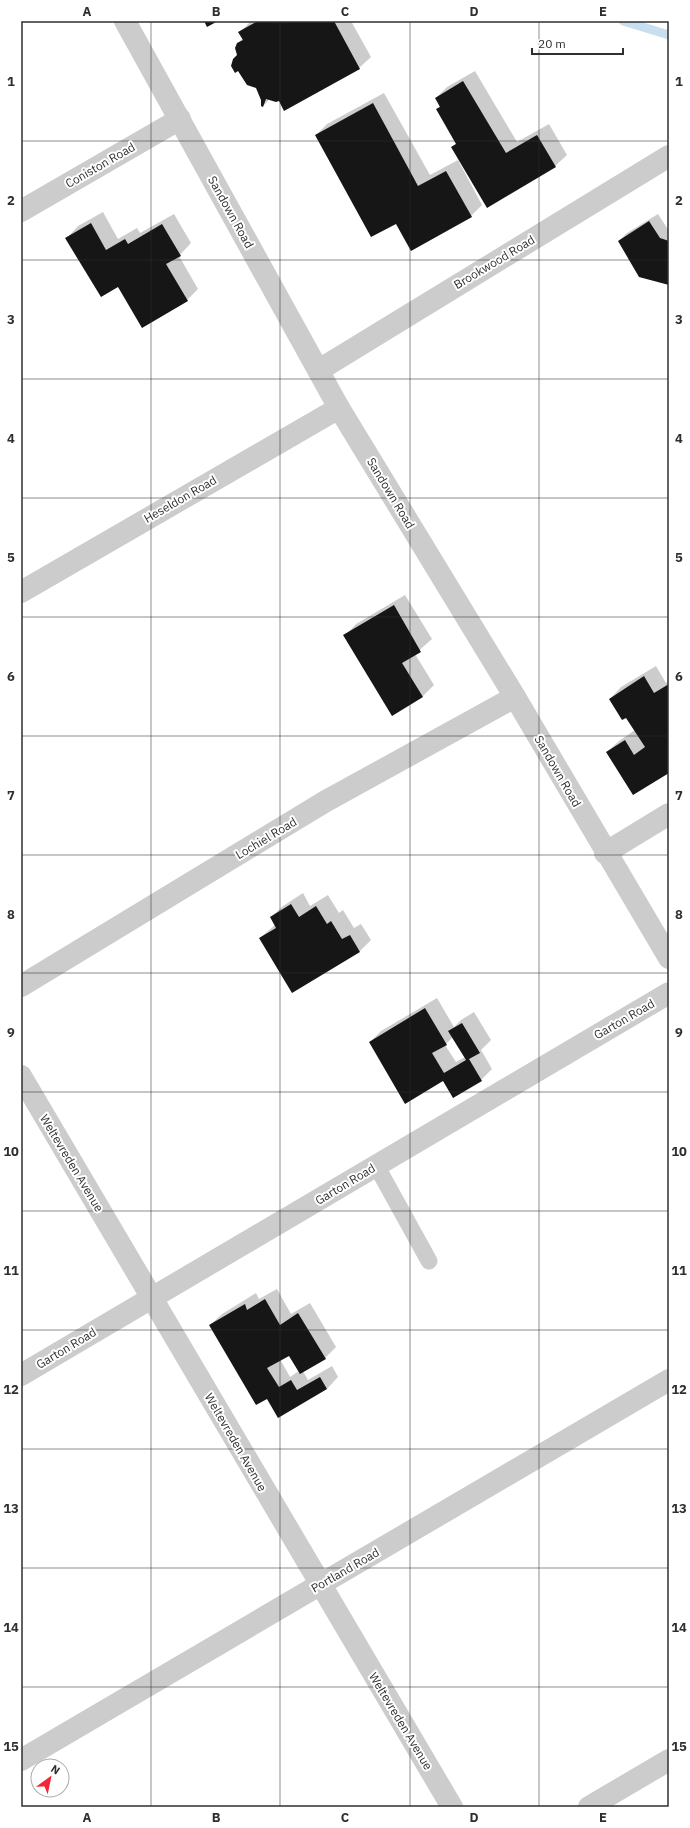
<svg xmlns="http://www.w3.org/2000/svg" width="690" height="1828" viewBox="0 0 690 1828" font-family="'IBM Plex Sans',sans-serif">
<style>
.shadow{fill:#0003;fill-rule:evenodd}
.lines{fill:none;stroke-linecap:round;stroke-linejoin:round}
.stream{stroke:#c7dfee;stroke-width:9}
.building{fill:#161616}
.service{stroke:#ccc;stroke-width:17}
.minor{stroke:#ccc;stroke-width:22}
.tertiary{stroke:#ccc;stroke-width:22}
.grid{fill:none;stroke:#2f2f2f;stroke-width:1;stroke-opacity:0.55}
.labels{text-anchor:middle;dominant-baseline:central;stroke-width:4;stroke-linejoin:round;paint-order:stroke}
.street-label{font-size:12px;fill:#2f2f2f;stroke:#fff}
.neatline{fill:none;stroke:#2f2f2f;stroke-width:1.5}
.grid-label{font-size:13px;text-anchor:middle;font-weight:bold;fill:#2f2f2f}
</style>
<rect width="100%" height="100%" fill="#fff"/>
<!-- shadow -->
<g class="shadow">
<path d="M 251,21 L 351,21 L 371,57 L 359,68 L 280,100 L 270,99 L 263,106 L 257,87 L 238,56 L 238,43 L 243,38 L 240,32 Z"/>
<path d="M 475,71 L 517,142 L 549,124 L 567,155 L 555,166 L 452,147 L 457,143 L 437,109 L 440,106 L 436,98 L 447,87 Z"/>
<path d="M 384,93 L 430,175 L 458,160 L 482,205 L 471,216 L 396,223 L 316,135 L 327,124 Z"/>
<path d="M 103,212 L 118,239 L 137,228 L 140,233 L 174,214 L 191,243 L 179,256 L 198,289 L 187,300 L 118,286 L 67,238 L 78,226 Z"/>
<path d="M 658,214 L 669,231 L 669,284 L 619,241 L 627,233 Z"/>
<path d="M 405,595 L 432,639 L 415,654 L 434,685 L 423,696 L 392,715 L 345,636 L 356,624 Z"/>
<path d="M 656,666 L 666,683 L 669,681 L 669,771 L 607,752 L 619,741 L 635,730 L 626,716 L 610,699 L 621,687 Z"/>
<path d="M 303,893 L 310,906 L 328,895 L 339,913 L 343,910 L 354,928 L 361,924 L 371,940 L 360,951 L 293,992 L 260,938 L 276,924 L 271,917 L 283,906 Z"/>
<path d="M 437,998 L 454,1027 L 461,1020 L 474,1012 L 491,1040 L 481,1050 L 492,1069 L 481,1080 L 443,1080 L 370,1042 L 381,1031 ZM 453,1037 L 465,1057 L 456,1062 L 445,1045 Z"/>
<path d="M 277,1289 L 291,1314 L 310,1303 L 336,1347 L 325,1358 L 303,1371 L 308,1380 L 332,1366 L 338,1377 L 327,1389 L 279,1416 L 268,1397 L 210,1325 L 222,1314 L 256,1293 L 259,1299 ZM 289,1354 L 299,1371 L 290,1377 L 280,1359 Z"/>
</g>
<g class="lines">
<!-- stream -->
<path class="stream" d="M 623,21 L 669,35"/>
</g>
<!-- building -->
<g class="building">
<path d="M 204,21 L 218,21 L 207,27 Z"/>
<path d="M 258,21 L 334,21 L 360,69 L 284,111 L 279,101 L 276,102 L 266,99 L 263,107 L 261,106 L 261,100 L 256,88 L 247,85 L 238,71 L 235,73 L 231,66 L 233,59 L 237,55 L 235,48 L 237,43 L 243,40 L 238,32 Z"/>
<path d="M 463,81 L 506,153 L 537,135 L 556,167 L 487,208 L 451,147 L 456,144 L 436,109 L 440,107 L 435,98 Z"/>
<path d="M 373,103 L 418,186 L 446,171 L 472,217 L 411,251 L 396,224 L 371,237 L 315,135 Z"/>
<path d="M 649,221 L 660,238 L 669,241 L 669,285 L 639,277 L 618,241 Z"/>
<path d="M 91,223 L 106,250 L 125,239 L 128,244 L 162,224 L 181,256 L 166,264 L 188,301 L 142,328 L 118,287 L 101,297 L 65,238 Z"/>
<path d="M 394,605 L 421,652 L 402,663 L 423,697 L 392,716 L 343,635 Z"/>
<path d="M 644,676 L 654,693 L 669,684 L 669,773 L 633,795 L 606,752 L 625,740 L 634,755 L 645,747 L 626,718 L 622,720 L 609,699 Z"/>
<path d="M 291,904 L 299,917 L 316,906 L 327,924 L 331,921 L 342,939 L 350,935 L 360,952 L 292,993 L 259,938 L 276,928 L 270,917 Z"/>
<path d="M 425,1008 L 447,1045 L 432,1053 L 444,1073 L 466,1060 L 448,1031 L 462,1023 L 480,1053 L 469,1059 L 482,1081 L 453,1098 L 443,1081 L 405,1104 L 369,1042 Z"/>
<path d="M 265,1299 L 280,1325 L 298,1313 L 326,1359 L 300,1374 L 289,1356 L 267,1368 L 279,1387 L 291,1380 L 297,1390 L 320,1377 L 327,1389 L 278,1418 L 267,1399 L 256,1405 L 209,1325 L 245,1304 L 247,1310 Z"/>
</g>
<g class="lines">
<!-- service -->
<path class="service" d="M 376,1165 L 429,1261"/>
<!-- minor -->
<g class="minor">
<path d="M 21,211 L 180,119"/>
<path d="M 319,370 L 669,156"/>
<path d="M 21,592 L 339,408"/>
<path d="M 605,853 L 669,814"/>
<path d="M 21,986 L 326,801 L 515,697"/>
<path d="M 21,1076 L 452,1807"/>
<path d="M 21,1375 L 669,993"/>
<path d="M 21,1760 L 669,1380"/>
<path d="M 589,1807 L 669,1760"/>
</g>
<!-- tertiary -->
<path class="tertiary" d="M 125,21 L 339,408 L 515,697 L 669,958"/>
</g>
<!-- grid -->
<path class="grid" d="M 151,21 L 151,1807M 280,21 L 280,1807M 410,21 L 410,1807M 539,21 L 539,1807M 21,141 L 669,141M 21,260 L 669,260M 21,379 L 669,379M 21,498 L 669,498M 21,617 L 669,617M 21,736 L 669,736M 21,855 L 669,855M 21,973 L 669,973M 21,1092 L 669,1092M 21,1211 L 669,1211M 21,1330 L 669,1330M 21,1449 L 669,1449M 21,1568 L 669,1568M 21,1687 L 669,1687"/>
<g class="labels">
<!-- street labels -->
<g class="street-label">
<text transform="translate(100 165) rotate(-30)">Coniston Road</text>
<text transform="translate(231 212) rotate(61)">Sandown Road</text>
<text transform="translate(494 262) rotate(-31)">Brookwood Road</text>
<text transform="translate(391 493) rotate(59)">Sandown Road</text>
<text transform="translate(180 499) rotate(-30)">Heseldon Road</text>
<text transform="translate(558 771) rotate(60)">Sandown Road</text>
<text transform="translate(266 838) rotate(-31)">Lochiel Road</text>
<text transform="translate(624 1019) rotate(-30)">Garton Road</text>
<text transform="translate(72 1163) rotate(59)">Weltevreden Avenue</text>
<text transform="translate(345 1184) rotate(-31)">Garton Road</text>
<text transform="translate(66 1348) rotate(-31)">Garton Road</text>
<text transform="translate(236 1442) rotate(60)">Weltevreden Avenue</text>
<text transform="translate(345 1570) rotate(-30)">Portland Road</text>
<text transform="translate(401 1721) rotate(59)">Weltevreden Avenue</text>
</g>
</g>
<!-- border -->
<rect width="690" height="1828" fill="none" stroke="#ffffff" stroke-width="44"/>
<!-- north arrow -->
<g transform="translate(50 1778) rotate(33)"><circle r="19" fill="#ffffff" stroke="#acacac"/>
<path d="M0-3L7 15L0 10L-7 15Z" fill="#f02738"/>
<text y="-6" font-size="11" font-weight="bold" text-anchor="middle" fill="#2f2f2f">N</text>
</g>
<!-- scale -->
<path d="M532 48v6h91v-6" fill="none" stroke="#2f2f2f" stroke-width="2"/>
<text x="538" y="48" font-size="12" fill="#2f2f2f" stroke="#ffffff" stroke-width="3" paint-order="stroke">20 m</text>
<rect x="22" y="22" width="646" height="1784" class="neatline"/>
<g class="grid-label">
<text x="87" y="16">A</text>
<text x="216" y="16">B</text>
<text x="345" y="16">C</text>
<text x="474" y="16">D</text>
<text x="603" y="16">E</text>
<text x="11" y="86">1</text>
<text x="679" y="86">1</text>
<text x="11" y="205">2</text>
<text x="679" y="205">2</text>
<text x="11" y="324">3</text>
<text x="679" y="324">3</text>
<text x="11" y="443">4</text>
<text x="679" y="443">4</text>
<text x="11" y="562">5</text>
<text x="679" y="562">5</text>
<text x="11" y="681">6</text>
<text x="679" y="681">6</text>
<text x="11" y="800">7</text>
<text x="679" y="800">7</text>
<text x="11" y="919">8</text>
<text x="679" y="919">8</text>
<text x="11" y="1037">9</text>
<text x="679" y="1037">9</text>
<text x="11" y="1156">10</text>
<text x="679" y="1156">10</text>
<text x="11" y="1275">11</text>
<text x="679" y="1275">11</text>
<text x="11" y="1394">12</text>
<text x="679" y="1394">12</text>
<text x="11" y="1513">13</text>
<text x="679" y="1513">13</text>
<text x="11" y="1632">14</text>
<text x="679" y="1632">14</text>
<text x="11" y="1751">15</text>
<text x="679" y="1751">15</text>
<text x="87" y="1822">A</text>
<text x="216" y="1822">B</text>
<text x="345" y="1822">C</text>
<text x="474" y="1822">D</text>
<text x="603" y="1822">E</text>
</g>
</svg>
